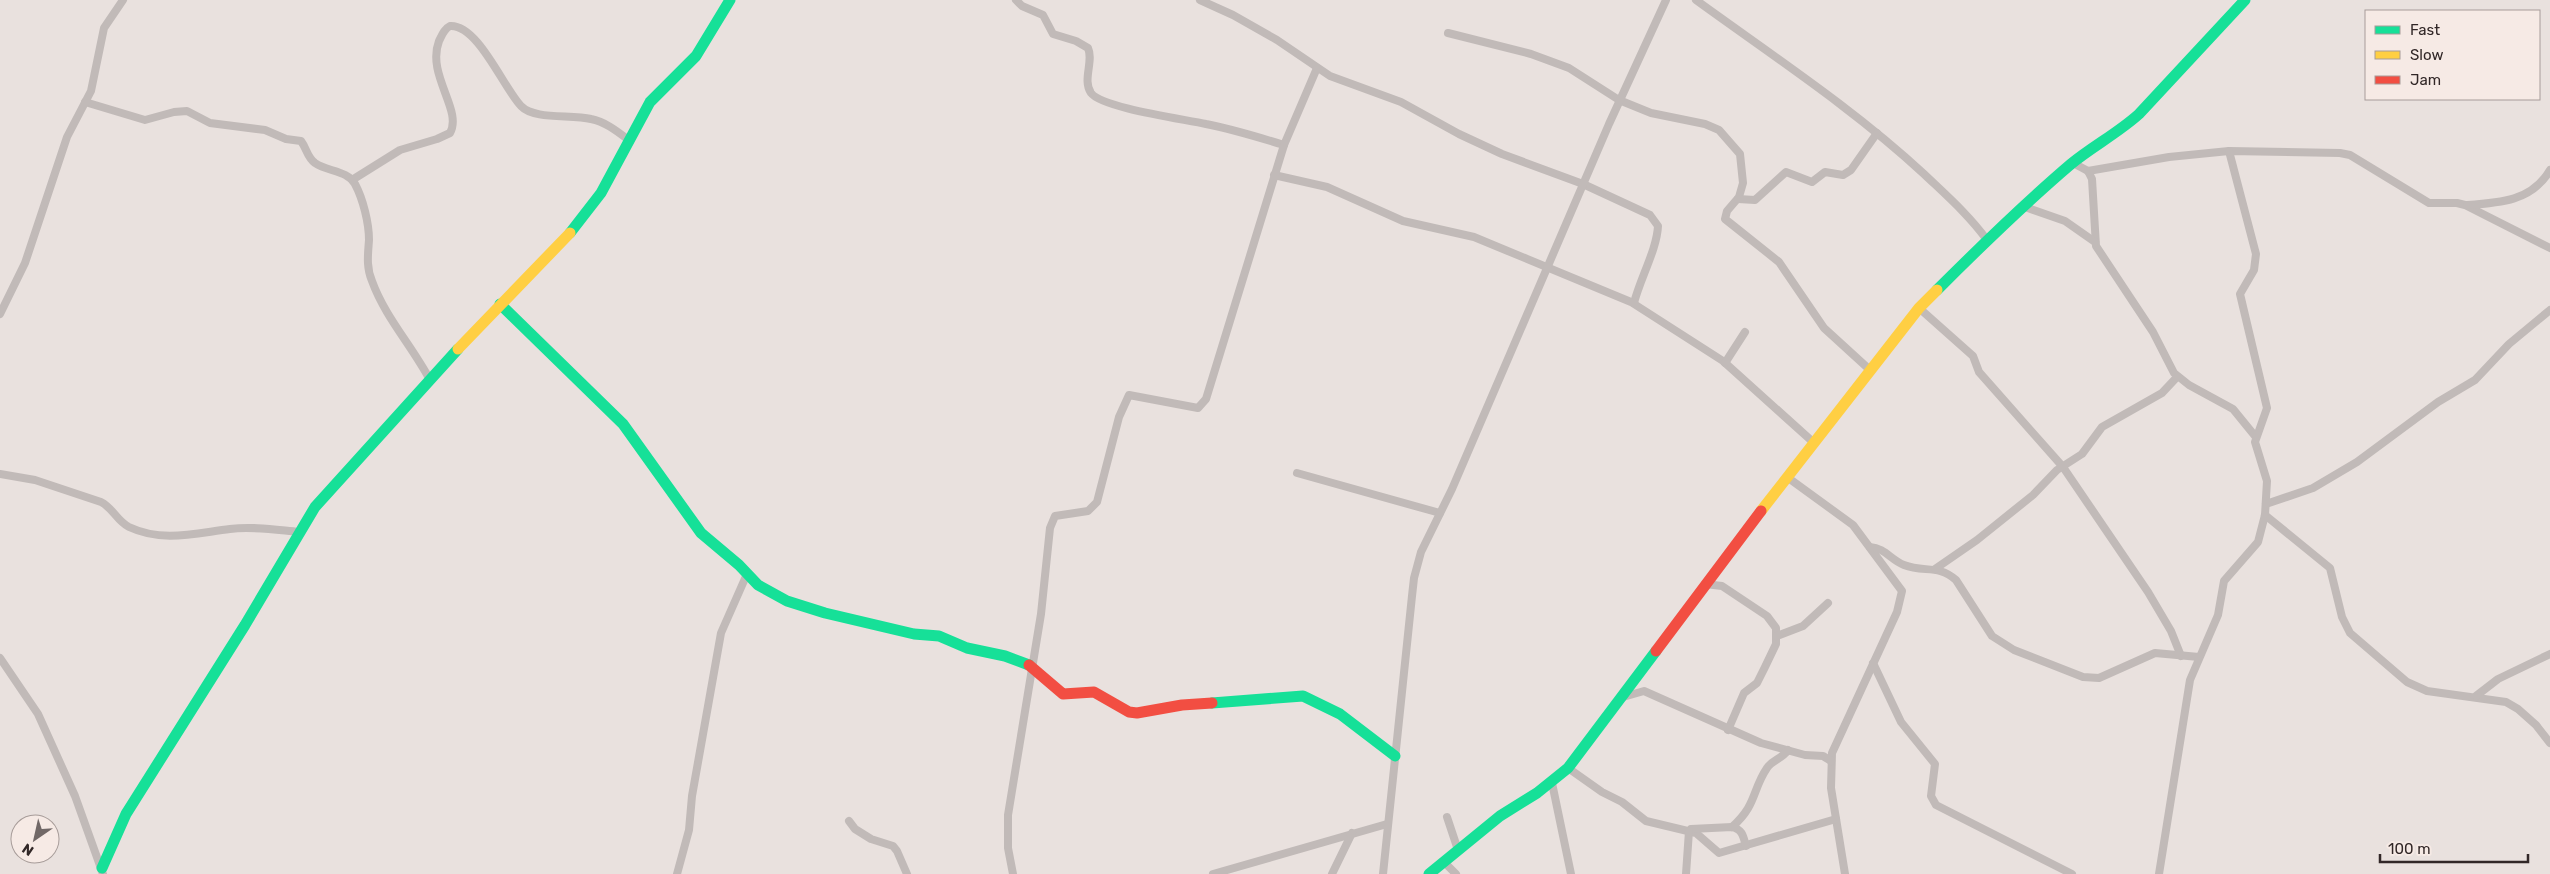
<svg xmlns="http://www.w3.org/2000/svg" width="2550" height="874" viewBox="0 0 2550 874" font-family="Rubik,sans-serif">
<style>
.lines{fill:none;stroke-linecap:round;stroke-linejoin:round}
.street{stroke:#c1bab8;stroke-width:8}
.fast{stroke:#16e098;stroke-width:11}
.slow{stroke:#ffcf43;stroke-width:11}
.jam{stroke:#f24e42;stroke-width:11}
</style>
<rect width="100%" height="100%" fill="#e9e1de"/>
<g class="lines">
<!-- street -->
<g class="street">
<path d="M 1016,0 L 1022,6 L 1043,15 L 1053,34 L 1076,41 L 1088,48 C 1094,61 1082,80 1091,93 C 1102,108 1184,119 1206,124 C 1232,129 1258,137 1284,145"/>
<path d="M 1200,0 L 1233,15 L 1277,40 L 1330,76 L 1401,102 L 1459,134 L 1502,154 L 1583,184 L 1650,215 L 1658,226 C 1657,249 1640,279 1634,303"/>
<path d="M 1696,0 C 1773,56 1854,109 1924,174 C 1946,195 1969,215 1987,240"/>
<path d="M 1448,33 L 1531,54 L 1569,68 L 1619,100 L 1651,113 L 1705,124 L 1719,130 L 1740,154 L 1743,183 L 1739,197 L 1727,211 L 1725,219 L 1779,262 L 1824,328 L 1870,370"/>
<path d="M 85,102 L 145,120 L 174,112 L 187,111 L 210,123 L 265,130 L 286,139 L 301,141 C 307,149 307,157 315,163 C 328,172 347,170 355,184 C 363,199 369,223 369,240 C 368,254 366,267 372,281 C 385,317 412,346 430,380"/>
<path d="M 2073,163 L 2088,171 L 2092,179 L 2096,246 L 2153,332 L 2174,373 L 2189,385 L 2233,409 L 2255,436"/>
<path d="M 2088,171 L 2169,157 L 2229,151 L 2340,153 L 2350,155 L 2429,203 L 2457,203 L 2465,205 L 2550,248"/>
<path d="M 1274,175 L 1327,187 L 1403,221 L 1474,237 L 1631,302 L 1723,361 L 1813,442"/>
<path d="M 352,180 L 400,150 L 437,139 L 450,133 C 463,110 426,75 439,41 C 442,35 444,29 450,26 C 478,24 504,89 521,106 C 534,120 571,114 591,119 C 606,122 618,132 630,141"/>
<path d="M 1738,199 L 1755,200 L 1786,172 L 1812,182 L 1825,172 L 1843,175 L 1851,170 L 1877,133"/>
<path d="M 2467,205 C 2500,203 2532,201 2550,170"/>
<path d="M 2025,207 L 2065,221 L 2095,242"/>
<path d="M 1919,308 L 1973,356 L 1979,372 L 2063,467 L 2148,592 L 2171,631 L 2181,656"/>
<path d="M 0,314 L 25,263 L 67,137 L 91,91 L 104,28 L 123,0"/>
<path d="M 1725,363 L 1745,332"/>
<path d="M 1297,473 L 1440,513"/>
<path d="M 0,474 L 35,480 L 101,502 C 113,508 117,521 129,527 C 163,543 196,533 230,529 C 253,526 277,530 299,532"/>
<path d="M 1787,477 L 1853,525 L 1902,591 L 1897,612 L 1832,753 L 1831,788 L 1845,874"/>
<path d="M 2266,504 L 2313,488 L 2357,462 L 2438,402 L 2475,380 L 2509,344 L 2550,310"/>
<path d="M 2265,515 L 2330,568 L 2342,617 L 2350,633 L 2407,682 L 2427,691 L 2506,702 L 2518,709 L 2536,725 L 2550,743"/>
<path d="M 1870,547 C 1885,548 1891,560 1904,565 C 1924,573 1938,564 1956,580 L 1992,636 L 2014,650 L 2083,677 L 2099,678 L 2155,653 L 2199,657"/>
<path d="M 1935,569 L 1977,540 L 2033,495 L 2057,470 L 2082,454 L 2102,427 L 2162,393 L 2177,377"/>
<path d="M 1705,584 L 1722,586 L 1767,616 L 1776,628 L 1776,644 L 1765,667 L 1757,683 L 1744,693 L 1728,730"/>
<path d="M 1777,636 L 1803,626 L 1828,603"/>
<path d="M 0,658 L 38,714 L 75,796 L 103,874"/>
<path d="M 1873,663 L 1901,722 L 1935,764 L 1931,796 L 1936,805 L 2072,874"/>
<path d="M 2476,696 L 2498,679 L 2550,654"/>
<path d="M 1623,697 L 1644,691 L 1761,743 L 1805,755 L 1823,756 L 1831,761"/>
<path d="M 1568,768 L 1602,792 L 1622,802 L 1646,821 L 1696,833 L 1719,853 L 1836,819"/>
<path d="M 1552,783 L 1571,874"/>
<path d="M 1447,817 L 1458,850"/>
<path d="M 849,821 L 855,829 L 871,839 L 893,846 L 897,851 L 907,874"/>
<path d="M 1732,827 C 1757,805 1752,790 1767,768 C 1772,760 1782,759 1788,750"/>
<path d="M 1691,829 L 1732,827 C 1743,830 1743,836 1746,846"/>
<path d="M 1444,862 L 1456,874"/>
<path d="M 677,874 L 689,830 L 692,796 L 721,633 L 747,574"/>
<path d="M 1013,874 L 1008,848 L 1008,815 L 1041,614 L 1050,528 L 1055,516 L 1088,511 L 1097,502 L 1119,417 L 1129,395 L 1198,408 L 1206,399 L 1284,145 L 1317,68"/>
<path d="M 1213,874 L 1387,824"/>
<path d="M 1332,874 L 1352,833"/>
<path d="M 1383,874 L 1412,596 L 1414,578 L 1421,552 L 1452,489 L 1609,124 L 1666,0"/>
<path d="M 1686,874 L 1689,831"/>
<path d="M 2159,874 L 2190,680 L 2218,615 L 2224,581 L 2258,542 L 2265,515 L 2267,481 L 2255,442 L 2267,408 L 2240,294 L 2254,270 L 2256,254 L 2229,151"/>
</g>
<!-- fast -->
<g class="fast">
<path d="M 570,233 L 601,193 L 650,102 L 696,56 L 730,0"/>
<path d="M 1937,290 C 1980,247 2024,204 2071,164 C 2093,146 2118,133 2139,114 L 2245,0"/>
<path d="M 500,304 L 623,424 L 701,533 L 739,565 L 758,585 L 787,601 L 825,613 L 914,634 L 939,636 L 967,648 L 1005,656 L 1029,665"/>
<path d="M 1212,703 L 1303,696 L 1340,714 L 1395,756"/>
<path d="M 102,868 L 126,814 L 245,625 L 315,507 L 458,349"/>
<path d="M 1429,874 L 1500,816 L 1537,793 L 1568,768 L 1656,651"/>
</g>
<!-- slow -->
<g class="slow">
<path d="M 458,349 L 570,233"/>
<path d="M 1761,511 L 1919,308 L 1937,290"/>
</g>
<!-- jam -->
<g class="jam">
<path d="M 1656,651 L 1761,511"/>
<path d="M 1029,665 L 1063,694 L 1094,692 L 1129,712 L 1137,713 L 1182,705 L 1212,703"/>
</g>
</g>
<!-- legend -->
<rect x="2365" y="10" width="175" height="90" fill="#f6eae5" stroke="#a79c99"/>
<rect x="2375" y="26" width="25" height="8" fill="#16e098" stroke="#a79c99"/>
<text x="2410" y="35" font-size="15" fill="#312727">Fast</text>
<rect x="2375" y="51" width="25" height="8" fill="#ffcf43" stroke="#a79c99"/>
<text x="2410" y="60" font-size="15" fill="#312727">Slow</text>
<rect x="2375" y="76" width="25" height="8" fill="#f24e42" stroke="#a79c99"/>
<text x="2410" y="85" font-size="15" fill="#312727">Jam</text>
<!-- north arrow -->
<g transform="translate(35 839) rotate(214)"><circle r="24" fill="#f6eae5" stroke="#a79c99"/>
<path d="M0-4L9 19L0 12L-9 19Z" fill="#716867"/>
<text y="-8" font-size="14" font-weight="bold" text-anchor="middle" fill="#312727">N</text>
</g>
<!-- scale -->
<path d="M2380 854v8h148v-8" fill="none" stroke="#312727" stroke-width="2.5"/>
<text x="2388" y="854" font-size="15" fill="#312727" stroke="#f6eae5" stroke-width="4" paint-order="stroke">100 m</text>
</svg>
